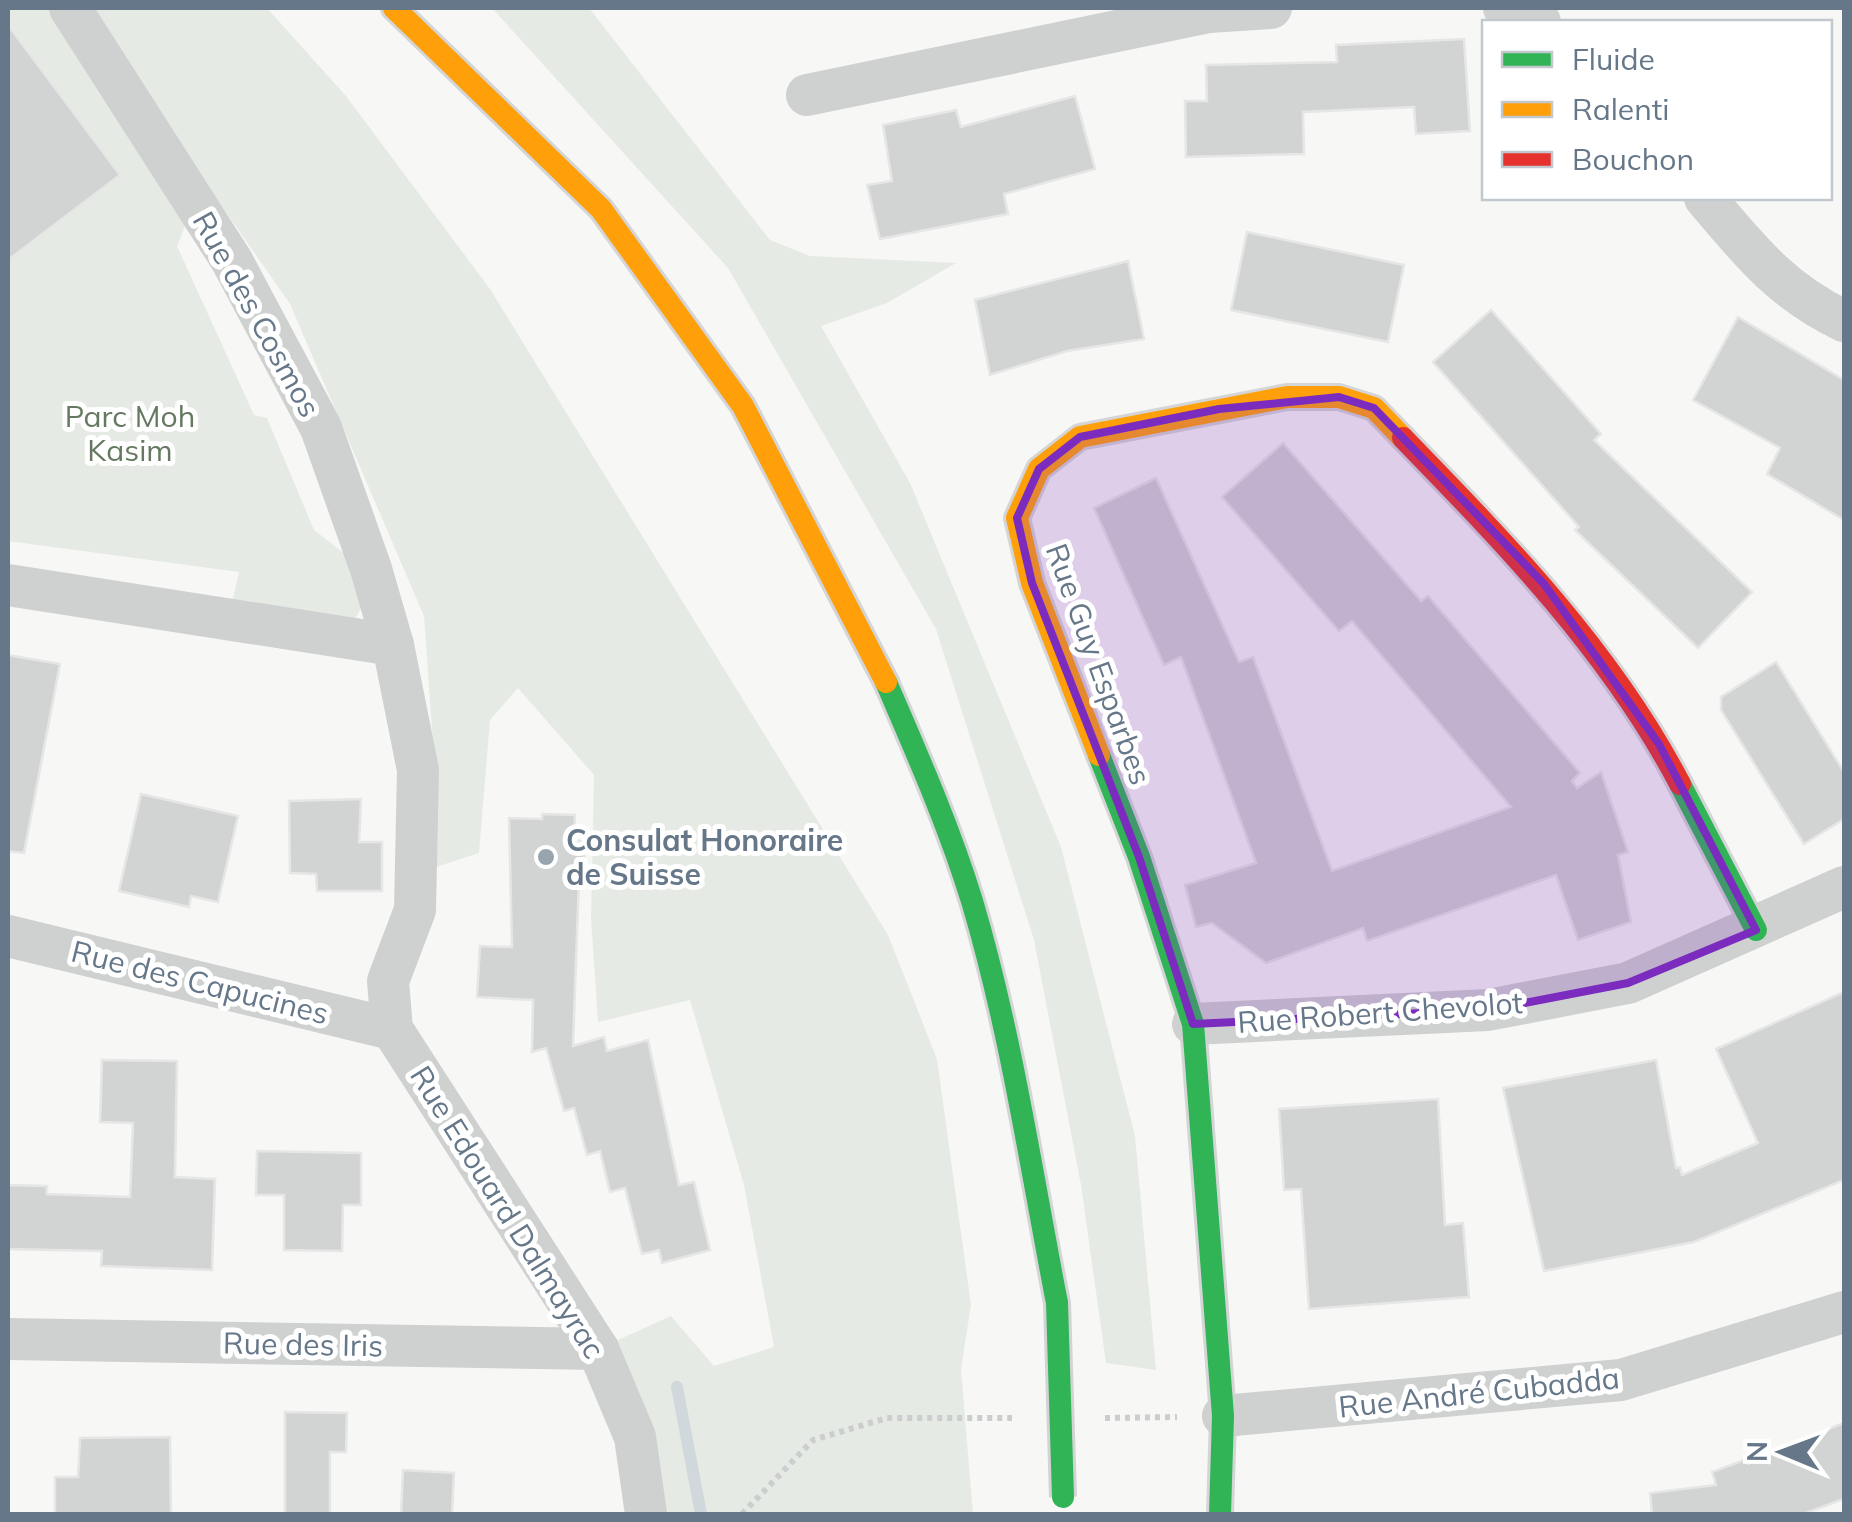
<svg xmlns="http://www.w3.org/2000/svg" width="1852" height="1522" viewBox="0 0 1852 1522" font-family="Mulish,sans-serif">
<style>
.green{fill:#e6eae4}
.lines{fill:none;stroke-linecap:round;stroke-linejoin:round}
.stream{stroke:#d0d8db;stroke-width:12}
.building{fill:#d2d3d3;stroke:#e6e6e6;stroke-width:2.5}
.fast-casing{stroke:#d4d5d6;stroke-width:28}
.slow-casing{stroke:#d4d5d6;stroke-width:28}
.jam-casing{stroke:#d4d5d6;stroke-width:28}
.path{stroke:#cccdce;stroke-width:6;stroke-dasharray:5 5;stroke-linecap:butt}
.street{stroke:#cfd1d1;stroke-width:42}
.fast{stroke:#30b455;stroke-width:22}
.slow{stroke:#ff9f0a;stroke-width:22}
.jam{stroke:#e5322d;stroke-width:22}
.fast-bridge-casing{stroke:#d2d3d4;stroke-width:28;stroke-linecap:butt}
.fast-bridge{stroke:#30b455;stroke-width:22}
.marked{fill:#7b2cbf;fill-opacity:0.2;stroke:#7b2cbf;stroke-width:8;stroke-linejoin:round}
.poi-dot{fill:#98a4ae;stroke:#fff;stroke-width:4}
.labels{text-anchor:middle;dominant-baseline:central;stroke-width:10;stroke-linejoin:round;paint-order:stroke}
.street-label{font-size:30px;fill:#657788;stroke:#fff}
.park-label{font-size:30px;fill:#657961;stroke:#fff}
.poi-label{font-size:30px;font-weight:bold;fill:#657788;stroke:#fff;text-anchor:start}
</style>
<rect width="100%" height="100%" fill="#f7f7f6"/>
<!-- green -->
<g class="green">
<path d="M 8,8 L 60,8 L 191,211 L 177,246 L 254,415 L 267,418 L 314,530 L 349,557 L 364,603 L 355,619 L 231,608 L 239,572 L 8,541 Z"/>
<path d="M 84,8 L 267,8 L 346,96 L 490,289 L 888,935 L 937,1059 L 971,1305 L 961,1369 L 973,1514 L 646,1514 L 598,1349 L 671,1316 L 714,1366 L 774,1347 L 744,1185 L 690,1000 L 598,1022 L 591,919 L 594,775 L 518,688 L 490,720 L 479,853 L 433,868 L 436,787 L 424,616 L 290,304 Z"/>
<path d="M 492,8 L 589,8 L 770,240 L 810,256 L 956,263 L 887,303 L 821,326 L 910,483 L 1061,847 L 1135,1136 L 1156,1370 L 1106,1363 L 1081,1185 L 1034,940 L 936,629 L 728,268 Z"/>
</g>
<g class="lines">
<!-- stream -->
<path class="stream" d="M 677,1387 L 701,1514"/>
</g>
<!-- building -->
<g class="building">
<path d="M 8,25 L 120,175 L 8,260 Z"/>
<path d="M 1464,39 L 1470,131 L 1416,134 L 1414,107 L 1303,112 L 1304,154 L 1186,157 L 1185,101 L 1207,101 L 1206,65 L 1337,62 L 1336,45 Z"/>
<path d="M 1075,96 L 1095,169 L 1004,194 L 1008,214 L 880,239 L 867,185 L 892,181 L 883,125 L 956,110 L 961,127 Z"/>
<path d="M 1247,232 L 1404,265 L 1388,342 L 1231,310 Z"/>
<path d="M 1128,261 L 1144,339 L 1067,351 L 990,375 L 975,300 Z"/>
<path d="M 1491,310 L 1601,434 L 1594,440 L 1752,592 L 1698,648 L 1575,530 L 1579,527 L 1433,362 Z"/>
<path d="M 1738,317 L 1844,380 L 1844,520 L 1767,474 L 1780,448 L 1693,400 Z"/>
<path d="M 1283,443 L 1421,601 L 1428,596 L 1580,773 L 1572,781 L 1577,788 L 1601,772 L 1628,852 L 1618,855 L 1631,922 L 1578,940 L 1556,875 L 1367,941 L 1363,928 L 1266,963 L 1212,923 L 1196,927 L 1185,885 L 1256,863 L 1181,657 L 1164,665 L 1094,508 L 1156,478 L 1239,662 L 1253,657 L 1332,871 L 1511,807 L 1352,621 L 1339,631 L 1222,497 Z"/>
<path d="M 8,655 L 60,664 L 24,853 L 8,851 Z"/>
<path d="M 1776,662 L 1844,772 L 1844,819 L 1804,844 L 1721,710 L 1721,697 Z"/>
<path d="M 141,794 L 238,816 L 218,902 L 191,896 L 189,907 L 119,891 Z"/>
<path d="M 361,799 L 359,842 L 382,842 L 382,891 L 317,891 L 316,874 L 290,873 L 289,801 Z"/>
<path d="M 542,814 L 575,815 L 574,841 L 585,841 L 583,878 L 579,878 L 573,1046 L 604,1037 L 607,1051 L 648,1040 L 679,1185 L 694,1182 L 710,1250 L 662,1263 L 659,1250 L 642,1254 L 625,1188 L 610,1192 L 600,1151 L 587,1155 L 574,1108 L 564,1111 L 546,1048 L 532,1052 L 533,1000 L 477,997 L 480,946 L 512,947 L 509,818 L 542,819 Z"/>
<path d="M 1844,992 L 1844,1180 L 1694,1242 L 1544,1271 L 1503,1088 L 1656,1060 L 1676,1168 L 1680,1167 L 1682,1175 L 1758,1143 L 1716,1049 Z"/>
<path d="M 102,1060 L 177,1061 L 175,1177 L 215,1179 L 212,1270 L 101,1266 L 102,1251 L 8,1249 L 8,1185 L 47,1186 L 47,1194 L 130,1197 L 133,1123 L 100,1122 Z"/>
<path d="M 1438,1099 L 1445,1225 L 1463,1223 L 1469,1297 L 1309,1309 L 1301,1189 L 1284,1190 L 1279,1109 Z"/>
<path d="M 257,1151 L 361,1153 L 361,1205 L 343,1205 L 342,1251 L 284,1250 L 284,1195 L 256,1195 Z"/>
<path d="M 285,1412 L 347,1413 L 346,1452 L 330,1452 L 330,1514 L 285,1514 Z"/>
<path d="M 1844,1423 L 1844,1499 L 1803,1514 L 1652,1514 L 1650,1493 L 1716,1485 L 1712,1472 Z"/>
<path d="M 170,1437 L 171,1514 L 55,1514 L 55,1477 L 78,1477 L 80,1438 Z"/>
<path d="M 403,1470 L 454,1473 L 452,1514 L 401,1514 Z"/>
</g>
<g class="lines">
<!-- fast casing -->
<g class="fast-casing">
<g id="fast">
<path d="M 886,682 C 917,754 949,826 972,901 C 1011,1032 1031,1169 1057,1303"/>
<path d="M 1099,755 L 1139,857 L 1193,1024 L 1223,1416 L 1220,1514"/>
<path d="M 1680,784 L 1756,930"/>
</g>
</g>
<!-- slow casing -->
<g class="slow-casing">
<g id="slow">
<path d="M 394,8 L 601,209 L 743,406 L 886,682"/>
<path d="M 1099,755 L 1032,583 L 1017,518 L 1039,469 L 1080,437 L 1287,397 L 1339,397 L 1374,408 L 1403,438"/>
</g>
</g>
<!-- jam casing -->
<g class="jam-casing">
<path id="jam" d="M 1403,438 C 1506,544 1611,652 1680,784"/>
</g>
<!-- path -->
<g class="path">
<path d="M 1105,1418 L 1177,1417"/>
<path d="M 742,1514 L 813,1440 L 887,1418 L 1012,1418"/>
</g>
<!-- street -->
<g class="street">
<path d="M 70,8 L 232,261 L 321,428 L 371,569 L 393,645 L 418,770 L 415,910 L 388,981 L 392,1029 L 598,1349 L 635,1437 L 646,1514"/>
<path d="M 1504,8 L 1540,22"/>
<path d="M 807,95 L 1209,12 L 1271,8"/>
<path d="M 1705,198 C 1750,251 1780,290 1844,321"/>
<path d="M 8,585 L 393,645"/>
<path d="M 8,936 L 392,1029"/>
<path d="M 1193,1024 L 1488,1010 L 1628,983 L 1844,887"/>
<path d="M 8,1339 L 598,1349"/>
<path d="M 1223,1416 L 1621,1380 L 1844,1312"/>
</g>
<!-- fast -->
<use href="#fast" class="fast"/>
<!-- slow -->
<use href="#slow" class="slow"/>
<!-- jam -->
<use href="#jam" class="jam"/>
<!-- fast-bridge casing -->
<g class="fast-bridge-casing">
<path id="fast-bridge" d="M 1057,1303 L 1063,1497"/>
</g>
<!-- fast-bridge -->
<use href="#fast-bridge" class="fast-bridge"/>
</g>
<!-- marked area -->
<path class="marked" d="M 1339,397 L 1374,408 L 1544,584 L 1659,744 L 1756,930 L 1628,983 L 1488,1010 L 1193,1024 L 1139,857 L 1032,583 L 1017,518 L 1039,469 L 1080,437 L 1219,409 Z"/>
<!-- markers -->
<circle class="poi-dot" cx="546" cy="857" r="10"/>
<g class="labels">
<!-- street labels -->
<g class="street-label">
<text transform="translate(257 314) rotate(61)">Rue des Cosmos</text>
<text transform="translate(1099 664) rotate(70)">Rue Guy Esparbes</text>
<text transform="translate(200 982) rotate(14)">Rue des Capucines</text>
<text transform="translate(1380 1012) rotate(-4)">Rue Robert Chevolot</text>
<text transform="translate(508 1212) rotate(58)">Rue Edouard Dalmayrac</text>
<text transform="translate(303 1344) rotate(1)">Rue des Iris</text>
<text transform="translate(1479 1392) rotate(-6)">Rue André Cubadda</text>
</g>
<!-- park labels -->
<g class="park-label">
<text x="130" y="416">Parc Moh<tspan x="130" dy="34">Kasim</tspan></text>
</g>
<!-- poi labels -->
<g class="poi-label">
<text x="566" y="840">Consulat Honoraire<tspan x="566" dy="34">de Suisse</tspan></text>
</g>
</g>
<!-- border -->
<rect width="1852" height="1522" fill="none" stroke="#657788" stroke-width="20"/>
<!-- legend -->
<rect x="1482" y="20" width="350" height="180" fill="#ffffff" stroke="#c1c9cf" stroke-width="2.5"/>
<rect x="1502" y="52" width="50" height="15" fill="#30b455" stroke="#c1c9cf" stroke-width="2.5"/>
<text x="1572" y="70" font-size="30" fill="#657788">Fluide</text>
<rect x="1502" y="102" width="50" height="15" fill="#ff9f0a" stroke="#c1c9cf" stroke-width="2.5"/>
<text x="1572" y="120" font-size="30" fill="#657788">Ralenti</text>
<rect x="1502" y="152" width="50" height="15" fill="#e5322d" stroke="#c1c9cf" stroke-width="2.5"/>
<text x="1572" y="170" font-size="30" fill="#657788">Bouchon</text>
<!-- north arrow -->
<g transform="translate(1782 1452) rotate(271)" stroke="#ffffff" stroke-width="8" paint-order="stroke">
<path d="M0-8L18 38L0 25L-18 38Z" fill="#657788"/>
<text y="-15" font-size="28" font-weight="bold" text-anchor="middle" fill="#657788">N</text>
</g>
</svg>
